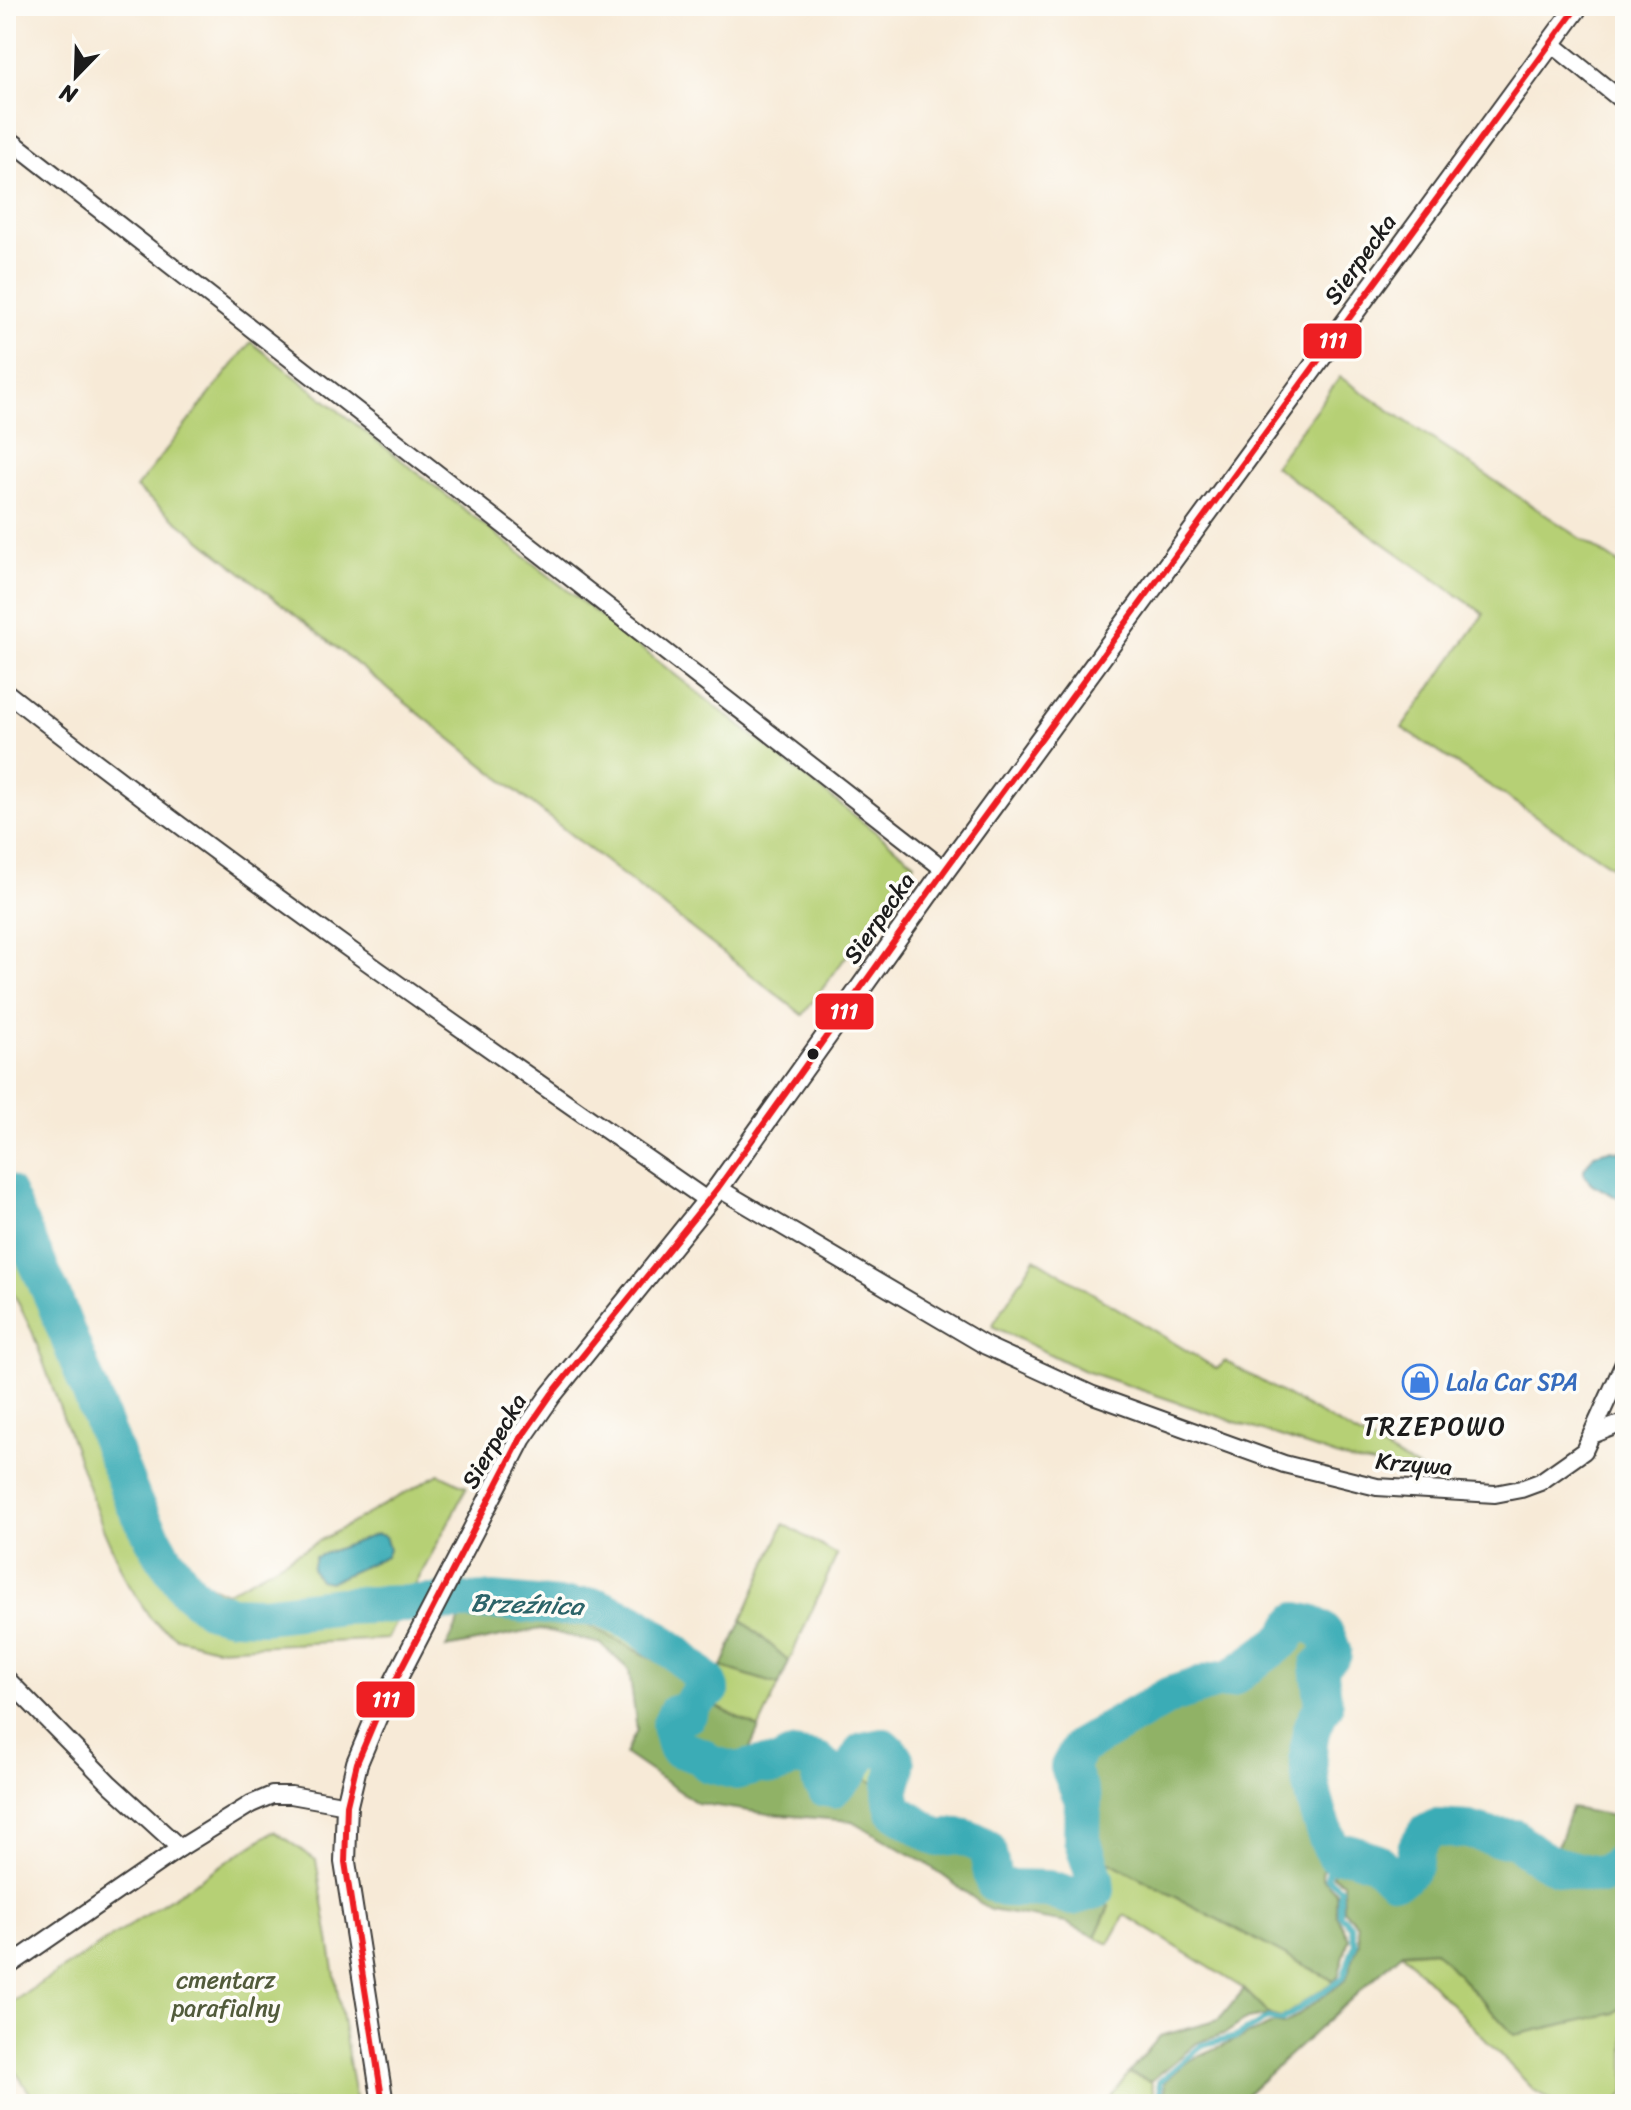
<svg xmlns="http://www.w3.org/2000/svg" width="1631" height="2110" viewBox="0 0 1631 2110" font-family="Sriracha,sans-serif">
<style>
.green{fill:#b6d075;stroke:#697648;stroke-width:2}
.forest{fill:#90b266;stroke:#566741;stroke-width:2}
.water{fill:#3bacb6;stroke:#2c6469;stroke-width:2}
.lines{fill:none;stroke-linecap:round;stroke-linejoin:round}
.stream{stroke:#3bacb6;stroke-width:6}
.river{stroke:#3bacb6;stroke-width:38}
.minor-casing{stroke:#3d3b38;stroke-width:20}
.tertiary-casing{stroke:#3d3b38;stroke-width:24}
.minor{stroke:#fff;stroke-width:16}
.tertiary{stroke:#fff;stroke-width:20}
.bus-1-casing{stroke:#fdfcf7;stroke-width:12}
.bus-1{stroke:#ee1f23;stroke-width:6}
.bus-dot{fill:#1c1c1c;stroke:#fdfcf7;stroke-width:3}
.labels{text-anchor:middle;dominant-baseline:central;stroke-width:7;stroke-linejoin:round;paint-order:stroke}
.street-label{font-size:24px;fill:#1c1c1c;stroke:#fdfcf7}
.shop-label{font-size:24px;fill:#366cbe;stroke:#fdfcf7;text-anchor:start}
.park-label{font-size:24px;fill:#525b3b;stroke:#fdfcf7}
.neighbourhood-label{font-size:26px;letter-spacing:2px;fill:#1c1c1c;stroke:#fdfcf7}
.water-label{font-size:26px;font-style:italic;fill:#2c6469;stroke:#fdfcf7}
.line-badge{stroke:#fdfcf7;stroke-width:3}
.badge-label{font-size:22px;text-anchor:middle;font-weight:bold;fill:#fff}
</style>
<rect width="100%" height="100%" fill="#fdfcf7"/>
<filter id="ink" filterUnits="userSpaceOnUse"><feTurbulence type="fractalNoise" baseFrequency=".0125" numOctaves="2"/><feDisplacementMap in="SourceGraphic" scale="16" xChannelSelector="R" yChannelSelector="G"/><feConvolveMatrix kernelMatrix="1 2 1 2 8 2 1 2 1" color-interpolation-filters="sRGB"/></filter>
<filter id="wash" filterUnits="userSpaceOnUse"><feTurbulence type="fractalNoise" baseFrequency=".006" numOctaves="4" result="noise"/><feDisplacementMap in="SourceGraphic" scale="32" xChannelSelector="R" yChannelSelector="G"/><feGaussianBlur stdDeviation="1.8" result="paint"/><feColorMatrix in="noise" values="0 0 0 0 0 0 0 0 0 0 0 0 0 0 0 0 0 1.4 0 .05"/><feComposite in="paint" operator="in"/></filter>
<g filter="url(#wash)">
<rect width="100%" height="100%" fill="#f7ead7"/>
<!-- green -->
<g class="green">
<path d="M 251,342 L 915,863 L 803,1015 L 570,834 L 136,488 Z"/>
<path d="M 1340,377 L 1625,568 L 1625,875 L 1402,728 L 1484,614 L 1274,466 Z"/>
<path d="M 6,1170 L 48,1252 L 138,1476 L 172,1548 L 196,1579 L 226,1593 L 439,1474 L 467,1487 L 387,1639 L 215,1648 L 177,1638 L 151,1619 L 126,1580 L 103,1528 L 32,1331 L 6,1278 Z"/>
<path d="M 1035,1258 L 1217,1369 L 1225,1361 L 1419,1469 L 1395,1469 L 1351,1461 L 1082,1370 L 992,1326 Z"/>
<path d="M 784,1524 L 837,1555 L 789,1661 L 742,1620 Z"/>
<path d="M 596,1612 L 637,1632 L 706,1687 L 565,1613 Z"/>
<path d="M 722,1667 L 779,1685 L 759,1728 L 703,1700 L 716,1693 L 715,1683 Z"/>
<path d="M 884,1752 L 891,1757 L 895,1769 L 887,1789 L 856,1774 L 866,1755 Z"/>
<path d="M 274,1831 L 316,1860 L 356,2104 L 37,2104 L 6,2057 L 6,2006 Z"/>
<path d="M 1091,1852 L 1334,1981 L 1281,2018 L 1270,2015 L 1244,1989 L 1125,1915 L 1109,1944 L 1095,1937 L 1109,1907 L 1094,1897 L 1103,1889 Z"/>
<path d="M 1435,1950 L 1514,2035 L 1614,2013 L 1625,2004 L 1625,2093 L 1615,2104 L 1557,2104 L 1534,2090 L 1402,1953 Z"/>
<path d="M 1129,2073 L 1151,2081 L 1156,2104 L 1128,2104 L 1110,2097 Z"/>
</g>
<!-- forest -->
<g class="forest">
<path d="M 472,1611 L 565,1613 L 706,1687 L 692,1697 L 684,1711 L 674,1710 L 666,1723 L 670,1750 C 716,1766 744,1789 793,1761 L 820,1767 L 822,1772 L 817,1784 L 826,1794 L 834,1792 L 856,1774 L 887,1789 L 891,1811 C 904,1820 918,1834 932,1840 C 948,1847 968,1832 983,1856 C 989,1864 989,1879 995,1891 L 1053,1894 L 1073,1902 L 1094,1897 L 1109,1906 L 1095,1937 L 1066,1923 L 990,1910 L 927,1864 L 852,1821 L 769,1814 L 697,1803 L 625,1754 L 637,1730 L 629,1670 L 601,1644 L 541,1629 L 446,1648 L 462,1615 Z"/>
<path d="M 742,1620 L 789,1661 L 779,1685 L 722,1667 Z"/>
<path d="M 1306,1626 L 1325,1638 L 1328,1652 C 1310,1666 1317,1685 1319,1706 C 1300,1721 1307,1741 1306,1763 C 1306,1771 1302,1781 1304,1788 C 1305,1796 1313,1803 1316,1810 C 1324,1832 1325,1855 1322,1877 L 1336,1892 L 1336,1914 L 1349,1938 L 1338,1977 L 1334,1981 L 1091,1852 L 1087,1837 L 1088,1799 L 1073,1769 L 1081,1754 L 1172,1699 L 1211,1685 L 1236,1681 L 1283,1644 L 1295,1628 Z"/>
<path d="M 703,1700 L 759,1728 L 743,1764 L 735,1767 L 711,1761 L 703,1751 L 681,1745 L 673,1727 L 679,1717 L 689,1718 Z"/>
<path d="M 1571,1808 L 1625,1818 L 1625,1852 L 1599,1872 L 1554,1858 Z"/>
<path d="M 1440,1833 L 1470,1834 L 1514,1841 L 1537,1873 L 1544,1868 L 1603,1884 L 1625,1863 L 1625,2004 L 1614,2013 L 1514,2035 L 1435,1950 L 1403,1952 L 1248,2093 L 1240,2104 L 1166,2104 L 1164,2082 L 1188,2061 L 1274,2023 L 1284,2025 L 1346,1980 L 1359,1942 L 1357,1925 L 1344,1910 L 1343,1882 L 1332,1875 L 1336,1864 L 1366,1864 L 1397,1885 L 1419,1869 L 1421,1849 L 1427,1838 Z"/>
<path d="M 1244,1989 L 1270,2015 L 1247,2019 L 1226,2033 L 1197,2043 L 1151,2081 L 1129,2073 L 1160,2036 L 1219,2020 Z"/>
</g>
<!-- water -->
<g class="water">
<path d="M 1609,1150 L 1625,1152 L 1625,1202 L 1592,1184 L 1584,1175 L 1584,1169 L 1594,1154 Z"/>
<path d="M 377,1534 L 385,1536 L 389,1549 L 386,1556 L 330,1582 L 319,1580 L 312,1569 L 315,1557 Z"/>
</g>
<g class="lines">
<!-- stream -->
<path class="stream" d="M 1162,2104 L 1159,2082 L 1201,2046 L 1236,2037 L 1268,2018 L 1281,2021 L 1343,1978 L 1355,1944 L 1351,1927 L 1340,1914 L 1340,1888 L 1327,1877 L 1334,1854"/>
<!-- river -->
<path class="river" d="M 6,1193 L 54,1300 L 134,1503 L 162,1554 L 188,1591 L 210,1609 L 232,1614 L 262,1615 L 341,1606 L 493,1601 L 558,1607 L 598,1607 L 636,1624 L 676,1653 L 708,1682 L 711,1689 L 694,1700 L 688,1714 L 676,1713 L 670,1726 L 676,1748 L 701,1756 L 709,1764 L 737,1771 L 759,1765 L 776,1766 L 793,1757 L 818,1761 L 828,1771 L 821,1783 L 825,1788 L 832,1789 L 850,1772 L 863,1751 L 884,1747 C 905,1765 895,1767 891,1789 C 890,1795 893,1803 894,1810 L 938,1838 C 958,1834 970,1837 987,1849 L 994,1883 L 1002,1888 L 1048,1889 L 1072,1897 L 1096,1890 L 1095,1879 L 1082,1839 L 1083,1800 L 1069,1767 L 1080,1747 L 1170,1695 L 1214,1681 L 1230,1679 L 1285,1639 L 1297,1621 C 1322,1626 1326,1630 1333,1654 L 1319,1666 L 1324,1707 C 1292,1743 1316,1815 1334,1854 L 1351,1853 L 1377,1862 L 1392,1877 L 1401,1878 L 1413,1866 L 1416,1849 L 1425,1834 L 1436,1828 L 1469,1830 L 1493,1837 L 1515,1838 C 1547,1868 1561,1867 1602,1876 L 1625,1859"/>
</g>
</g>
<g filter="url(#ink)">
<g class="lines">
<!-- minor casing -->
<g class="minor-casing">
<g id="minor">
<path d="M 1551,43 L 1625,103"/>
<path d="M 6,139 L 14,143 L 945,870"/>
<path d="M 6,692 C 233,871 470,1036 708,1201"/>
<path d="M 718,1188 L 986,1346 L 1093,1395 L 1284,1464 L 1377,1487 L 1495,1494 L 1521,1489 L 1540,1482 L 1584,1451 L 1625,1361"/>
<path d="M 1592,1435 L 1625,1422"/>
<path d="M 6,1678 L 110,1784 L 180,1848"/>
<path d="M 6,1968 L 180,1848 L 251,1804 L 272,1795 L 291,1795 L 347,1805"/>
</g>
</g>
<!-- tertiary casing -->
<g class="tertiary-casing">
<path id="tertiary" d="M 383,2104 L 345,1862 L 347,1805 L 357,1763 L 376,1718 L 521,1438 L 551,1395 L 718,1188 L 945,870 L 1578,6"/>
</g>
<!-- minor -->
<use href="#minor" class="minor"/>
<!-- tertiary -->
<use href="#tertiary" class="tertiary"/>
<!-- bus-1 casing -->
<g class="bus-1-casing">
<path id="bus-1" d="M 383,2104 L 345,1862 L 347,1805 L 357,1763 L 376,1718 L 521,1438 L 551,1395 L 718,1188 L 945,870 L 1578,6"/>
</g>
<!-- bus-1 -->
<use href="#bus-1" class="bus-1"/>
</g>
</g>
<!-- icons -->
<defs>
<g id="shop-ring" transform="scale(1.8)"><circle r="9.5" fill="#fdfcf7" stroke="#3f7fe0" stroke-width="1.5"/><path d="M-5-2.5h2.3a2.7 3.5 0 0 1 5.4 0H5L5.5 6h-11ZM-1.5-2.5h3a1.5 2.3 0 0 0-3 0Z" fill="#3f7fe0"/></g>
</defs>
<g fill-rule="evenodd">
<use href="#shop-ring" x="1420" y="1382"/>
</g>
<!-- markers -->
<circle class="bus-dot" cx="813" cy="1054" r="7"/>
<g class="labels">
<!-- street labels -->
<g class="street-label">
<text transform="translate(1360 259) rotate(-54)">Sierpecka</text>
<text transform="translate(879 918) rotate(-55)">Sierpecka</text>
<text transform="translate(494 1441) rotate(-60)">Sierpecka</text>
<text transform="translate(1414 1464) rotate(5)">Krzywa</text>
</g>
<!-- shop labels -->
<g class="shop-label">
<text x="1446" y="1382">Lala Car SPA</text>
</g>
<!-- park labels -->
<g class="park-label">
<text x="226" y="1980">cmentarz<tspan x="226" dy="28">parafialny</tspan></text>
</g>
<!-- neighbourhood labels -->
<g class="neighbourhood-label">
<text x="1435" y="1426">TRZEPOWO</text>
</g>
<!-- water labels -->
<g class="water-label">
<text transform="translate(527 1604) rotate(2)">Brzeźnica</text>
</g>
</g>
<g class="line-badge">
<rect x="1302" y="322" width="61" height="38" rx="8" fill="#ee1f23"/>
<rect x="814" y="992" width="61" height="39" rx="8" fill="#ee1f23"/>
<rect x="355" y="1680" width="61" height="39" rx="8" fill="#ee1f23"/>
</g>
<g class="badge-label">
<text x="1333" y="348">111</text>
<text x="844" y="1019">111</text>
<text x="386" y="1707">111</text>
</g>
<!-- margin -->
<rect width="1631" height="2110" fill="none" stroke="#fdfcf7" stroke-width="32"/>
<!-- north arrow -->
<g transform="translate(76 76) rotate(203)" stroke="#fdfcf7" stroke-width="6" paint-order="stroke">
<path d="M0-6L14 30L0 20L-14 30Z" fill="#1c1c1c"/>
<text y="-12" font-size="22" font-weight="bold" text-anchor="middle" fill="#1c1c1c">N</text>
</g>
</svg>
